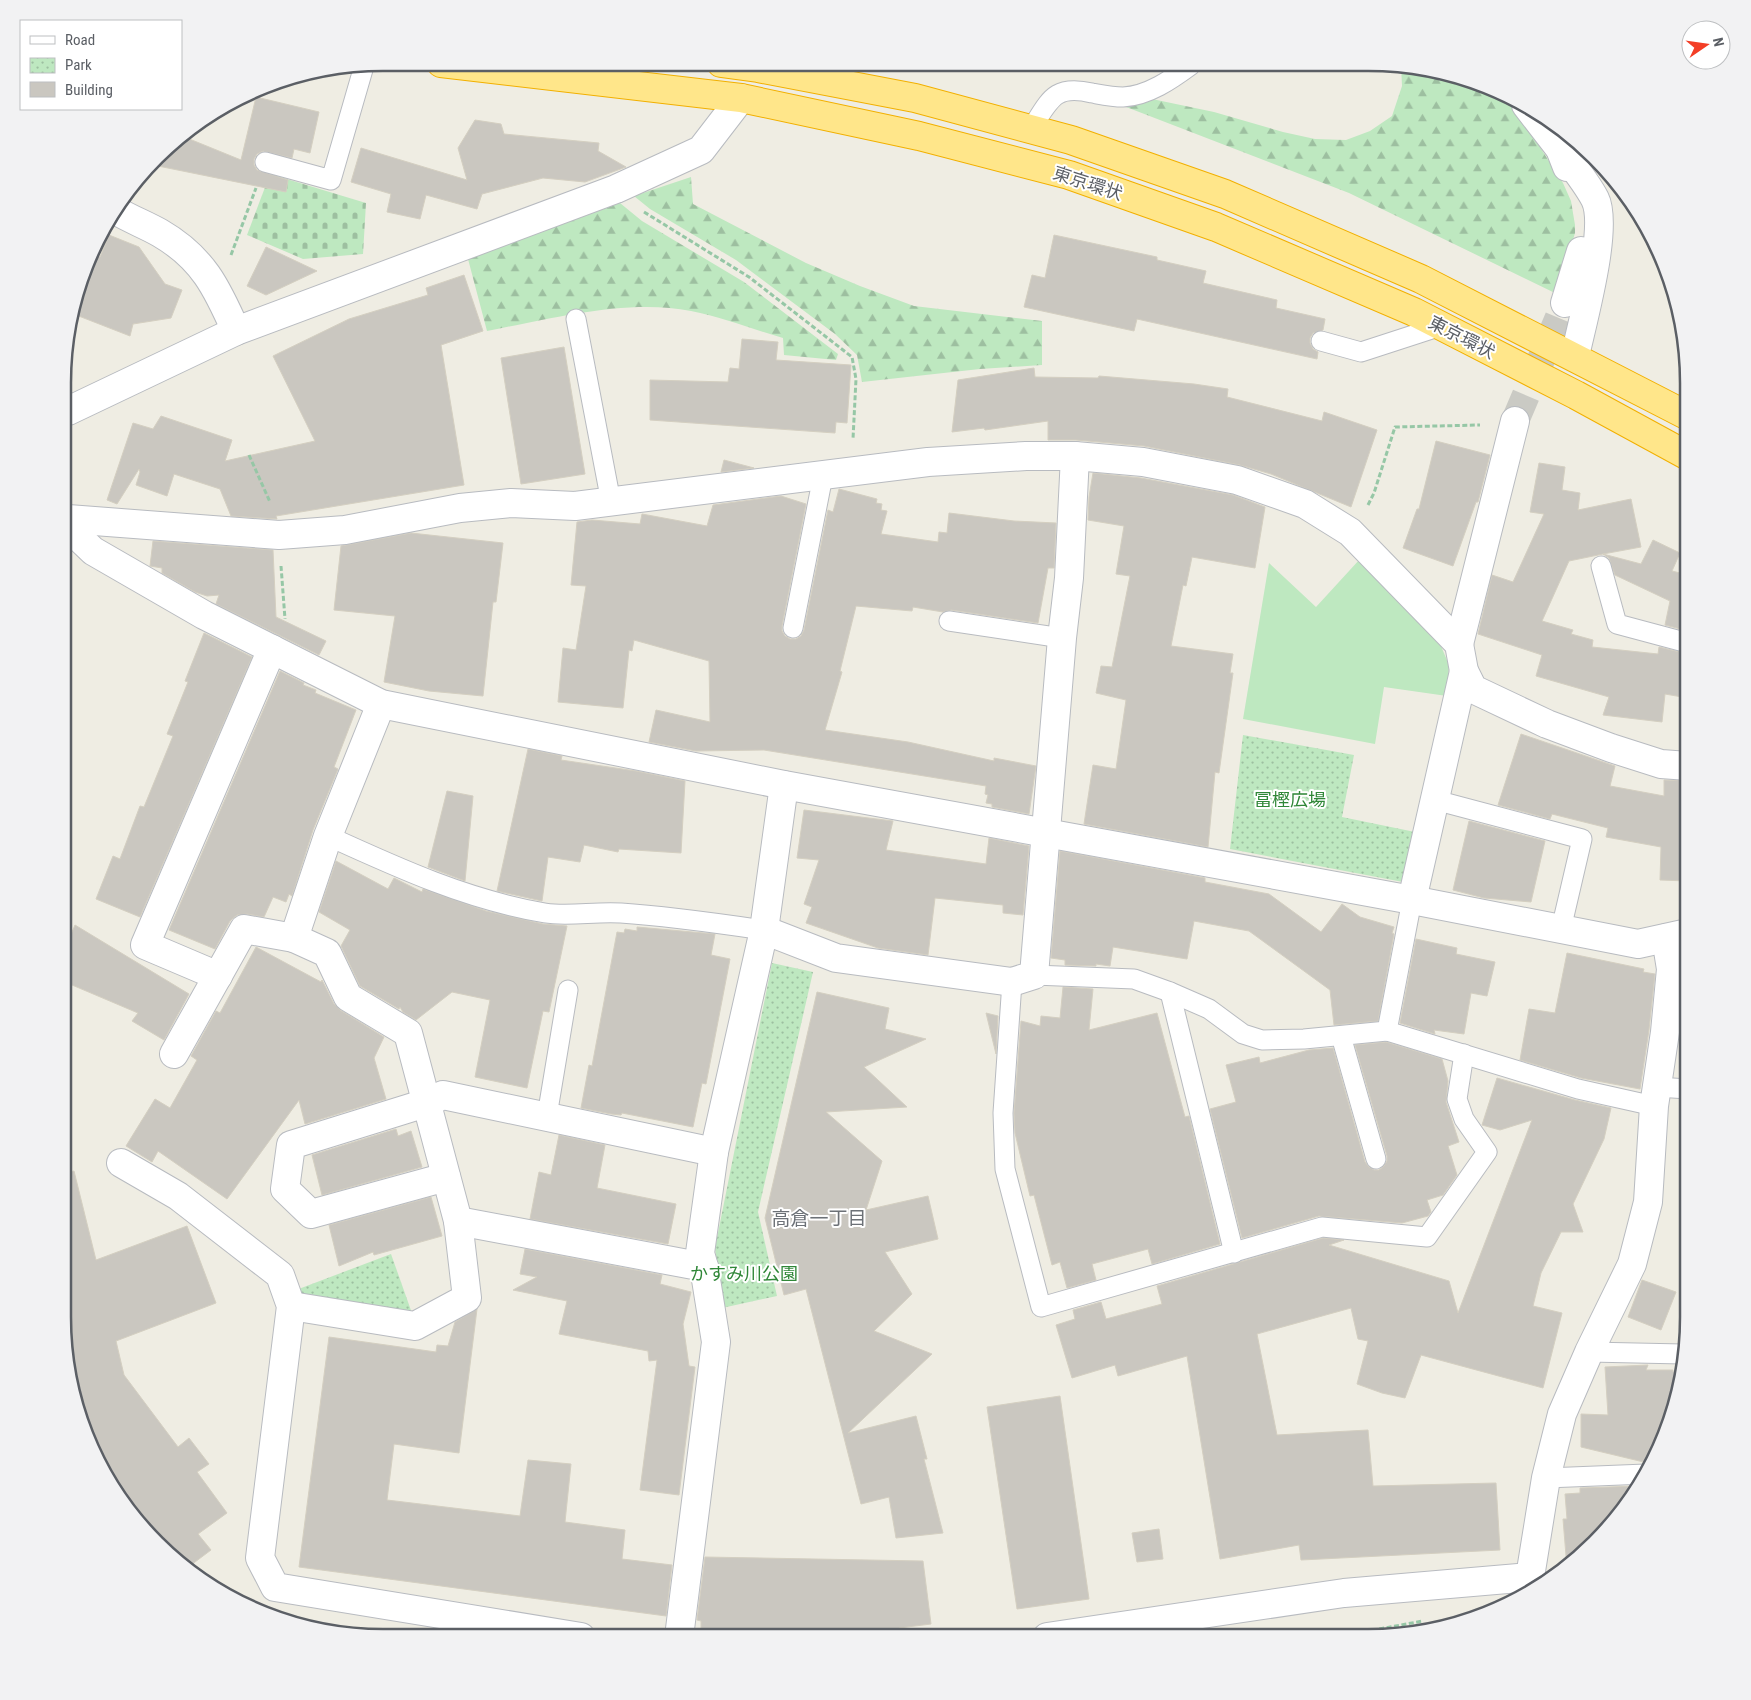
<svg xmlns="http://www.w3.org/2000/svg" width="1751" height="1700" viewBox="0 0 1751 1700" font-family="'Roboto Condensed','Noto Sans JP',sans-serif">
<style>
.green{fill:#bee8c0}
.forest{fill:url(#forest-firs)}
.cemetery{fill:url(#cemetery-stones)}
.park{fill:url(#park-dots)}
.building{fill:#cac7c0;stroke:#d4cfc1}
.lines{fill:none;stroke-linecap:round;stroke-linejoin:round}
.street-tunnel{stroke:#cacac4;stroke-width:28;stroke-dasharray:28 14;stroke-linecap:butt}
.lane-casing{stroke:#b8bbc0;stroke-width:21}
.street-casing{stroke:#b8bbc0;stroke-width:30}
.highway-casing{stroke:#f2b000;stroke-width:30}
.path{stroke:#96c7a6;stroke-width:3;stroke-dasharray:5 2.5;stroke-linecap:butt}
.lane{stroke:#fff;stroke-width:19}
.street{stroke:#fff;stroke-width:28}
.highway{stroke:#ffe68a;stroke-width:28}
.labels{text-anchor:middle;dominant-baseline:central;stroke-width:4;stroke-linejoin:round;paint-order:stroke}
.street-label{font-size:18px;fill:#5b5f65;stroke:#fff}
.park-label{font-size:18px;fill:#308738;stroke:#fff}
.neighbourhood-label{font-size:19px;fill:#6c7177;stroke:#fff}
.rim{fill:none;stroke:#5b5f65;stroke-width:2.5}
</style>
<defs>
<pattern id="forest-firs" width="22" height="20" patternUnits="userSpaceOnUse" patternTransform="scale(1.25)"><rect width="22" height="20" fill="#bee8c0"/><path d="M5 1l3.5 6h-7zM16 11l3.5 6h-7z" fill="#9dbfa0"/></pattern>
<pattern id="cemetery-stones" width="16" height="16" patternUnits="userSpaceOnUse" patternTransform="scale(1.25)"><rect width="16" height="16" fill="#bee8c0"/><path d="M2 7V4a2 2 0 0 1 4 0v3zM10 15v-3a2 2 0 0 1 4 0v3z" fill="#9dbfa0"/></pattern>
<pattern id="park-dots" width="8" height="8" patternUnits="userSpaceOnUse" patternTransform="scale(1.25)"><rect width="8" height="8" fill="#bee8c0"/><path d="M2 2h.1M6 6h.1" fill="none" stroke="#9dbfa0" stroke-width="1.8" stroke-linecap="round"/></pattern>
</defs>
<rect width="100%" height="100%" fill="#efede3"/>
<!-- green -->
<path class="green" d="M 1360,559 L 1438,639 L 1449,665 L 1447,696 L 1384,687 L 1375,744 L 1243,719 L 1269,563 L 1316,607 Z"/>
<!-- forest -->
<g class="forest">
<path d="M 1401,65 L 1410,65 L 1509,99 L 1563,183 L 1571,201 L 1575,225 L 1575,233 L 1557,294 L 1349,193 L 1121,105 L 1152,99 L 1214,112 L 1283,132 L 1315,139 L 1346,140 L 1370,131 L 1392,116 L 1402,86 Z"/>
<path d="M 691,177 L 693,204 L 806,263 L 860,286 L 914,306 L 1042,321 L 1042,365 L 980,369 L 862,382 L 857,355 L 835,334 L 736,260 L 650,209 L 634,196 Z"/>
<path d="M 620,203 L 642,221 L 744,282 L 838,354 L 836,360 L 784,355 L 783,338 C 752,329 722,317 691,311 C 628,298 549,319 487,331 L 468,259 Z"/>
</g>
<!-- cemetery -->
<path class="cemetery" d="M 270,174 L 366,203 L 363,254 L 303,259 L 247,235 Z"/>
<!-- park -->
<g class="park">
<path d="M 1243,735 L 1354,755 L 1342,817 L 1415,832 L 1403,882 L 1230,849 Z"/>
<path d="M 772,963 L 813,972 L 758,1212 L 777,1296 L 722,1308 L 715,1248 Z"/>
<path d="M 391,1254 L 413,1316 L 298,1296 L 296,1290 Z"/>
</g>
<!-- building -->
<g class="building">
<path d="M 256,97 L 319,112 L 310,153 L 294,149 L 292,158 L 263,151 L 257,154 L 254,159 L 254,165 L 257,170 L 288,180 L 286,192 L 153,165 L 172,142 L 182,136 L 241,160 Z"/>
<path d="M 475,120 L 501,124 L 504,134 L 599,143 L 598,151 L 626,167 L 585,182 L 543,178 L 482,194 L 477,209 L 426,195 L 420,219 L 387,212 L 391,194 L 351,182 L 361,148 L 467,180 L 458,148 Z"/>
<path d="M 109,235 L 139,247 L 165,284 L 182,290 L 171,318 L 133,324 L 130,336 L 71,313 L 94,254 L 100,257 Z"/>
<path d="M 1054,235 L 1157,257 L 1157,260 L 1206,271 L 1203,283 L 1277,300 L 1276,308 L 1325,319 L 1323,330 L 1313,333 L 1310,338 L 1310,343 L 1313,349 L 1318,352 L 1317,359 L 1137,319 L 1134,331 L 1024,307 L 1032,275 L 1045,278 Z"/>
<path d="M 266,247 L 317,271 L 266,295 L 247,286 Z"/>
<path d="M 464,275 L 483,331 L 441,345 L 464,485 L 276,516 L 277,519 L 231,516 L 220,489 L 174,474 L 167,496 L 136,485 L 140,472 L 139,469 L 117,504 L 107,500 L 133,423 L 153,429 L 161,416 L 232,440 L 225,461 L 315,441 L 273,356 L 349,319 L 428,295 L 426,288 Z"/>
<path d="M 742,339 L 778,342 L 776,360 L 851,365 L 847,423 L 836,422 L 835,433 L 650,420 L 650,380 L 728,382 L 730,368 L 739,369 Z"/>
<path d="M 564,347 L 585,474 L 521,484 L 501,358 Z"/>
<path d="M 1034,368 L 1035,377 L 1098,378 L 1099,376 L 1194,384 L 1228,389 L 1227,397 L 1322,421 L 1324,412 L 1377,430 L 1351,507 L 1271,474 L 1240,465 L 1144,446 L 1076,440 L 1048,440 L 1048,421 L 985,430 L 984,428 L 952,432 L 958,380 Z"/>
<path d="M 1436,441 L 1490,455 L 1478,502 L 1476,502 L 1453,566 L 1403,548 L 1417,509 L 1419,509 Z"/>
<path d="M 724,460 L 754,468 L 721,472 Z"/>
<path d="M 1539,463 L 1565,467 L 1562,490 L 1580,493 L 1578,510 L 1631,499 L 1641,547 L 1603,554 L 1641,564 L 1653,540 L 1680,553 L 1672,571 L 1688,575 L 1688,631 L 1665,625 L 1670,601 L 1615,575 L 1609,558 L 1603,554 L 1569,561 L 1542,621 L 1573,630 L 1571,634 L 1593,640 L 1592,647 L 1658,654 L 1659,647 L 1688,654 L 1688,698 L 1665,694 L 1662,722 L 1603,715 L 1609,697 L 1536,676 L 1542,655 L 1478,634 L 1492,575 L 1513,582 L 1544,514 L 1530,512 Z"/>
<path d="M 1093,473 L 1141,478 L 1233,495 L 1265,507 L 1255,568 L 1192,557 L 1186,586 L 1183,585 L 1171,646 L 1233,654 L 1230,673 L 1233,673 L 1219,773 L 1215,772 L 1208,847 L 1084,824 L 1093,765 L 1116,769 L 1126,700 L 1096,693 L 1101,666 L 1112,667 L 1130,576 L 1116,574 L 1124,526 L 1088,520 L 1089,497 Z"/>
<path d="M 839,489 L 877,499 L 876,503 L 882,504 L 881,510 L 887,511 L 881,534 L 938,542 L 939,532 L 947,533 L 949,513 L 1014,521 L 1056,523 L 1054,568 L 1048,568 L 1038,623 L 951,610 L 943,612 L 913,607 L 912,611 L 856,606 L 840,671 L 842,672 L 825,730 L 908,742 L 994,761 L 994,758 L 1036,766 L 1029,814 L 992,807 L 992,804 L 986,803 L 988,795 L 985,794 L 986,786 L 764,750 L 696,751 L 649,742 L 656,710 L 710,722 L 709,661 L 634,640 L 632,651 L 629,650 L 623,708 L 558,702 L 563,648 L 576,650 L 586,586 L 571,585 L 577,522 L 592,520 L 640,524 L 642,514 L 707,526 L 713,505 L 781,496 L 806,504 L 782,626 L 782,631 L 785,636 L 790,639 L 796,639 L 801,636 L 804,630 L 828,510 L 833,512 Z"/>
<path d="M 411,533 L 503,543 L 496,602 L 493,602 L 483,696 L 429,691 L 384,682 L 395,616 L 334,610 L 341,546 Z"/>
<path d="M 153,541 L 273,550 L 276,617 L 326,641 L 319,655 L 216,604 L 219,595 L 207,596 L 195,592 L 162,573 L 162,568 L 150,566 Z"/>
<path d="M 204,633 L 252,657 L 140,917 L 96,899 L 113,856 L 120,859 L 140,806 L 144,807 L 173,736 L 167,734 L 188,682 L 185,681 Z"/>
<path d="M 280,671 L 304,683 L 303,685 L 316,690 L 315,693 L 356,710 L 334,767 L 338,769 L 313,830 L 292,896 L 289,894 L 286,902 L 273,897 L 264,917 L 247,914 L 237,915 L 230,921 L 215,949 L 169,930 Z"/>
<path d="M 1521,734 L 1615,766 L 1610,786 L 1664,796 L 1664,780 L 1688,781 L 1688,881 L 1660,880 L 1661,847 L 1606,837 L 1608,828 L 1552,814 L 1550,819 L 1498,805 Z"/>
<path d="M 528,749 L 562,756 L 561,760 L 636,771 L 685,781 L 681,853 L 619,849 L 618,852 L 584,845 L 580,862 L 548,857 L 542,901 L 497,891 Z"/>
<path d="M 447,791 L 473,796 L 465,881 L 428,867 Z"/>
<path d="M 804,810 L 893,821 L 886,850 L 986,864 L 989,838 L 1029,846 L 1023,915 L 1003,913 L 1003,905 L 935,898 L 928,955 L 878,948 L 806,923 L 812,907 L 804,904 L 819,860 L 797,858 Z"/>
<path d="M 1469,821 L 1545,841 L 1531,902 L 1484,898 L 1453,890 Z"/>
<path d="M 1060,851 L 1205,878 L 1205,882 L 1269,894 L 1321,932 L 1342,904 L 1360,917 L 1394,927 L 1392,933 L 1394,934 L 1378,1021 L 1334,1025 L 1330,990 L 1249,931 L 1194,921 L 1187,959 L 1113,947 L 1110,966 L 1096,964 L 1096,966 L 1065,965 L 1065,960 L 1051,958 Z"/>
<path d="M 336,861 L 388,889 L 394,878 L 422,892 L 423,889 L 486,911 L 543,924 L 567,926 L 549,1012 L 543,1011 L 527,1088 L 475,1077 L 490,1000 L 452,992 L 416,1020 L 403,1012 L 400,1007 L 399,1009 L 360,986 L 341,946 L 350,930 L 319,912 Z"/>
<path d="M 75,925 L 189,994 L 164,1040 L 132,1021 L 138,1013 L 65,982 L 65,949 Z"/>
<path d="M 637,927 L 715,934 L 711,955 L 730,959 L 706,1084 L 702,1083 L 693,1127 L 622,1113 L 621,1115 L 611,1114 L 581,1108 L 589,1065 L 592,1066 L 617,932 L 624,933 L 625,929 L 637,931 Z"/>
<path d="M 1416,939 L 1457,948 L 1456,954 L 1495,962 L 1487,996 L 1471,993 L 1464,1034 L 1434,1030 L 1435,1034 L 1400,1023 Z"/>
<path d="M 256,947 L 321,982 L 322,980 L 334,1004 L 340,1010 L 384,1037 L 374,1058 L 386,1099 L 305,1124 L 299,1100 L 227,1199 L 158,1151 L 152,1162 L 126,1146 L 155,1099 L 170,1108 L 197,1060 L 191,1056 L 216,1011 L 220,1013 Z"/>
<path d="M 1567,953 L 1644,969 L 1643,972 L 1655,974 L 1649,1030 L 1640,1089 L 1581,1078 L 1520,1060 L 1529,1009 L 1555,1013 Z"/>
<path d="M 1063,987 L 1093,989 L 1089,1030 L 1157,1013 L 1185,1117 L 1189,1116 L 1220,1244 L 1152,1264 L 1148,1249 L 1092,1264 L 1096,1280 L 1067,1288 L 1060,1262 L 1052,1265 L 1034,1195 L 1030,1196 L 1015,1133 L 1014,1113 L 1021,1021 L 1040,1026 L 1041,1016 L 1060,1018 Z"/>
<path d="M 817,992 L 889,1008 L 885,1029 L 926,1039 L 864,1067 L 907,1107 L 826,1112 L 882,1161 L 866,1210 L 928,1196 L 938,1239 L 885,1252 L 912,1294 L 874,1331 L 932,1354 L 848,1433 L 916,1416 L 927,1459 L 924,1459 L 943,1533 L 896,1538 L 889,1497 L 861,1504 L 806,1289 L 784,1295 L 765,1218 Z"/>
<path d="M 986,1013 L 998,1016 L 996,1054 Z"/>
<path d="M 1386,1042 L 1442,1059 L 1448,1081 L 1446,1102 L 1459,1142 L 1448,1146 L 1457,1175 L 1443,1195 L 1427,1200 L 1431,1212 L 1428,1216 L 1402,1223 L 1319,1216 L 1242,1238 L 1210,1109 L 1236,1102 L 1226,1065 L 1259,1057 L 1260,1063 L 1309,1050 L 1333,1048 L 1365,1162 L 1369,1167 L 1374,1170 L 1379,1170 L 1384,1166 L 1387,1161 L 1387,1156 L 1355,1045 Z"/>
<path d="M 1497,1078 L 1575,1100 L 1611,1108 L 1604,1139 L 1573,1204 L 1583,1232 L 1561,1232 L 1541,1273 L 1533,1306 L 1562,1313 L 1543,1388 L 1421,1355 L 1405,1398 L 1382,1393 L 1357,1384 L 1368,1341 L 1358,1339 L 1351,1308 L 1257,1334 L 1277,1435 L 1368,1430 L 1373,1486 L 1496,1483 L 1500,1550 L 1301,1560 L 1299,1545 L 1220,1559 L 1187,1356 L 1118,1376 L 1115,1365 L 1072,1378 L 1056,1325 L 1075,1319 L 1073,1310 L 1101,1302 L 1106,1319 L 1162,1304 L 1157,1286 L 1323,1238 L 1344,1240 L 1329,1245 L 1449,1281 L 1458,1313 L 1532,1120 L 1500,1130 L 1482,1125 Z"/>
<path d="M 396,1129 L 398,1136 L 411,1131 L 422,1167 L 322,1195 L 312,1155 Z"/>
<path d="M 559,1135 L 605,1145 L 597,1188 L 676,1204 L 668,1244 L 530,1219 L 539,1172 L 551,1175 Z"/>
<path d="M 74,1171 L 96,1260 L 187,1226 L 216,1303 L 116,1341 L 124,1375 L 178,1447 L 189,1438 L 209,1464 L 197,1472 L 227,1513 L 198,1534 L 211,1550 L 187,1568 L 172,1558 L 129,1512 L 87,1440 L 63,1338 L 64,1173 Z"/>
<path d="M 431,1197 L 442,1236 L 374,1255 L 373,1252 L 339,1266 L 329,1225 Z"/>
<path d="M 525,1249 L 662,1275 L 660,1284 L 691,1292 L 683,1324 L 689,1366 L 695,1367 L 679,1495 L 640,1490 L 657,1360 L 649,1361 L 648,1351 L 559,1334 L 567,1301 L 513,1290 L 537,1277 L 520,1274 Z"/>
<path d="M 1642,1280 L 1676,1292 L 1661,1330 L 1628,1317 Z"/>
<path d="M 477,1309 L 459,1453 L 394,1444 L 387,1500 L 520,1516 L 528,1460 L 571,1464 L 565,1522 L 625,1530 L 622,1559 L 672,1565 L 666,1616 L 299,1567 L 329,1337 L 436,1352 L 437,1345 L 448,1346 L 455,1322 Z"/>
<path d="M 1648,1365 L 1646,1370 L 1673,1370 L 1673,1372 L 1679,1372 L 1655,1459 L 1652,1464 L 1581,1447 L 1581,1414 L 1608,1415 L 1605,1367 Z"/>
<path d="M 1060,1396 L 1089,1599 L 1017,1609 L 987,1407 Z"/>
<path d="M 1638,1486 L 1609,1528 L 1567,1568 L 1563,1519 L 1567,1519 L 1565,1494 L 1580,1493 L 1580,1488 Z"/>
<path d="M 1159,1529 L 1163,1559 L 1137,1562 L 1132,1533 Z"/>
<path d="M 705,1557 L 923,1561 L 931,1624 L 899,1628 L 899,1633 L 701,1630 L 701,1621 L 697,1620 Z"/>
</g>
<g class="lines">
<!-- street-tunnel -->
<path class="street-tunnel" d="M 1515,421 L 1565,303"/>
<!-- lane casing -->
<g class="lane-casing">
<g id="lane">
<path d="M 1031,129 C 1050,100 1054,84 1092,93 C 1103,95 1112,97 1123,97 C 1148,96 1172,79 1191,65"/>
<path d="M 265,162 L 331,180 L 364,66"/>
<path d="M 576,319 L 611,502"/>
<path d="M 1321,341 L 1361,352 L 1441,326"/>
<path d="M 1601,566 L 1617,624 L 1688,643"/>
<path d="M 949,621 L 1062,638"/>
<path d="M 793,628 L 823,476"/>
<path d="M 1435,800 L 1582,839 L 1561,929"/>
<path d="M 328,836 C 398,868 468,900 545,913 C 569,917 596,911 621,913 C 668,916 716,923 764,930"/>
<path d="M 1034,975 L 1134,979 L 1170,992 L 1209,1009 L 1243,1034 L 1262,1040 L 1304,1039 L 1387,1031 L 1578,1089 L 1654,1106"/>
<path d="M 1012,982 L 1003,1113 L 1005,1169 L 1041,1307 L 1322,1227 L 1427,1237 L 1487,1152 L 1464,1119 L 1457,1099 L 1464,1054"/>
<path d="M 1170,992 L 1234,1253"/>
<path d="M 1387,1031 L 1412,900"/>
<path d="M 1341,1036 L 1376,1159"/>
<path d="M 1657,1087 L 1688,1089"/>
<path d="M 547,1116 L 568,990"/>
<path d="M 1589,1352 L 1683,1354"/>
<path d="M 1546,1478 L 1646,1474"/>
</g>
</g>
<!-- street casing -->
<g class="street-casing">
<g id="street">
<path d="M 1526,105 L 1560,149 L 1567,167"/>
<path d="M 1560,149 C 1572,165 1586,182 1595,199 C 1609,227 1582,323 1575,356"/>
<path d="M 115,210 C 130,219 146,225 160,233 C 203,258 217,288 236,331"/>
<path d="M 1565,303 L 1581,251"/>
<path d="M 68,411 L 236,331 L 616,189 L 701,150 L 741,98"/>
<path d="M 68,519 L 279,535 L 345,530 L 460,508 L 511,503 L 575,506 L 928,462 L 1026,456 L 1075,456 L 1143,462 L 1237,480 L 1305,504 L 1350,532 L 1459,644 L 1464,671 L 1473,689 L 1547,724 L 1611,748 L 1661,764 L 1688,766"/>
<path d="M 68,527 L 93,551 L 204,615 L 381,704 L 784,785 L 1412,900 L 1638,944 L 1688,933"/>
<path d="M 1459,644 L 1515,421"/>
<path d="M 381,704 L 328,836 L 294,938 L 327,953 L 348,997 L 408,1033 L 458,1221 L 704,1267"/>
<path d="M 1412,900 L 1464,671"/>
<path d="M 764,930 L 836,958 L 1012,982 L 1034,975 L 1062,638 L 1069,578 L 1075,456"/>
<path d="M 218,976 L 145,945 L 272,649"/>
<path d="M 174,1054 L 244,929 L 294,938"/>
<path d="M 121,1163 L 178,1196 L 280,1275 L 291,1306 L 260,1558 L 275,1587 L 581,1637"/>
<path d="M 446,1177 L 311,1214 L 285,1189 L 291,1145 L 426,1103 L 443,1095 L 714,1152"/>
<path d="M 291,1306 L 415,1326 L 467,1298 L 458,1221"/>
<path d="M 1531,1588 L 1530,1577 L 1546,1478 L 1562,1414 L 1589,1352 L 1632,1264 L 1648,1202 L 1654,1106 L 1665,1032 L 1671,969 L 1666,938"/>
<path d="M 679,1637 L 716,1342 L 704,1267 L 700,1253 L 714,1152 L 764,930 L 784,785"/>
<path d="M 1047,1637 L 1344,1593 L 1530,1577"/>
</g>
</g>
<!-- highway casing -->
<g class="highway-casing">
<g id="highway">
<path d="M 441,63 L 741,98 L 919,136 L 1069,175 L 1216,227 L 1414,312 L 1576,395 L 1688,456"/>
<path d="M 721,63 L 758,68 L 915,98 L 1071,140 L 1225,194 L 1421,279 L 1688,416"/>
</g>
</g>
<!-- path -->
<g class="path">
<path d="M 644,212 L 749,277 L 852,357 L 856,379 L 853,439"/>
<path d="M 231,255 L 256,188"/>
<path d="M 249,455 L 270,502"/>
<path d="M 1368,505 L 1374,493 L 1395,427 L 1480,425"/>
<path d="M 281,566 L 285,619"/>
<path d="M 1335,1637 L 1423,1621"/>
</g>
<!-- lane -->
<use href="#lane" class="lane"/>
<!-- street -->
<use href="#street" class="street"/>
<!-- highway -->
<use href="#highway" class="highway"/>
</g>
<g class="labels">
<!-- street labels -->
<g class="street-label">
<text transform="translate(1088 183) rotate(18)">東京環状</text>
<text transform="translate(1462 337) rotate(27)">東京環状</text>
</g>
<!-- park labels -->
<g class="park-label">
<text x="1290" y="799">冨樫広場</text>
<text x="744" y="1273">かすみ川公園</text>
</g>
<!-- neighbourhood labels -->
<g class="neighbourhood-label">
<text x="819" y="1218">高倉一丁目</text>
</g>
</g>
<!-- crop -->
<path d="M0 0H1751V1700H0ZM383 71H1368A312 312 0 0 1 1680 383V1317A312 312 0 0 1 1368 1629H383A312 312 0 0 1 71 1317V383A312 312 0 0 1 383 71Z" fill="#f2f2f3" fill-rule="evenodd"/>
<path class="rim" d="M383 71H1368A312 312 0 0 1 1680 383V1317A312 312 0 0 1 1368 1629H383A312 312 0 0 1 71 1317V383A312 312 0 0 1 383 71Z"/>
<!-- legend -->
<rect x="20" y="20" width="162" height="90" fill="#ffffff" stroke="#bdbfc1"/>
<rect x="30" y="36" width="25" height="8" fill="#ffffff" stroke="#bdbfc1"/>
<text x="65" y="45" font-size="15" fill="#5b5f65">Road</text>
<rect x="30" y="58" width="25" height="15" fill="url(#park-dots)" stroke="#bdbfc1"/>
<text x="65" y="70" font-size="15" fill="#5b5f65">Park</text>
<rect x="30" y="82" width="25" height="15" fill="#cac7c0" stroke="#bdbfc1"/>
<text x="65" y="95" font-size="15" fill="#5b5f65">Building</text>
<!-- north arrow -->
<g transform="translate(1706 45) rotate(77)"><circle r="24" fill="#ffffff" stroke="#bdbfc1"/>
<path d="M0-4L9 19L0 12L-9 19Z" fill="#f33e26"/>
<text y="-8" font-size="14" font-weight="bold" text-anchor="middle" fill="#5b5f65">N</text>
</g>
</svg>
